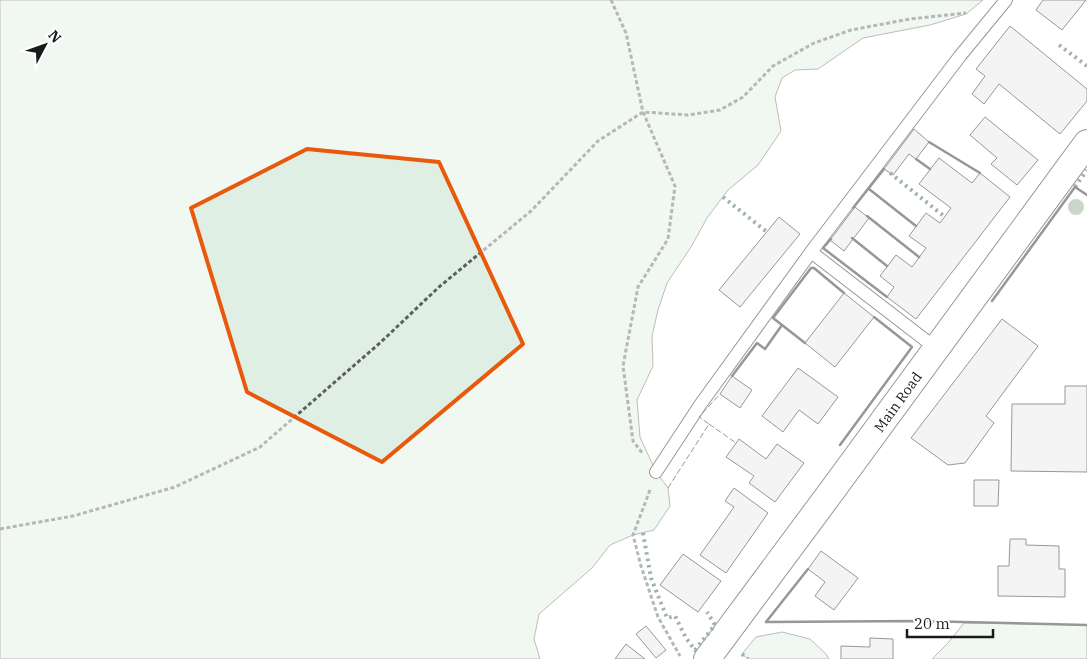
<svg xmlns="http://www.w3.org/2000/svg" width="1087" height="659" viewBox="0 0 1087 659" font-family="'IBM Plex Serif',serif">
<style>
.green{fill:#e0efe3;stroke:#6a6a6a}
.building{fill:#e6e6e6;stroke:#1a1a1a}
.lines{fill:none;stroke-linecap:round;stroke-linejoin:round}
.service-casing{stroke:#1a1a1a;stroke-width:14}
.minor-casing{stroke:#1a1a1a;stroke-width:28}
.path{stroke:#5f5f5f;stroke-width:3;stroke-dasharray:4 2.5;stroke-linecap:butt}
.service{stroke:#fff;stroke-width:12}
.minor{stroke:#fff;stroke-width:26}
.hedge{stroke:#2b5a34;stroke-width:4;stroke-dasharray:2.5 4;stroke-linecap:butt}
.fence{stroke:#1a1a1a;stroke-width:1;stroke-dasharray:6 2.5;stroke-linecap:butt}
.wall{stroke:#1a1a1a;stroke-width:2.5}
.tree{fill:#8aa48f}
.marked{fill:none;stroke:#e8590c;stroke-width:4;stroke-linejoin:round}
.labels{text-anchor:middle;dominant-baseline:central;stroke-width:4;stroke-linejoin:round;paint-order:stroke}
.street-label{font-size:14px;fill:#1a1a1a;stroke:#fff}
</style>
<rect width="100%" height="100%" fill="#fff"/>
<!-- green -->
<g class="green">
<path d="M 0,0 L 983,0 L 966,14 L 930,25 L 863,38 L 818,69 L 795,70 L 782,78 L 775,97 L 781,131 L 758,165 L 728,190 L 707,218 L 691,247 L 667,283 L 658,310 L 652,336 L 653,366 L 637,400 L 640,437 L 656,472 L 668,488 L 670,506 L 654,530 L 633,535 L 610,545 L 592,568 L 539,614 L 534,639 L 540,659 L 0,659 Z"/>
<path d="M 964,623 L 1087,625 L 1087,659 L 932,659 L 948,643 Z"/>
<path d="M 782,632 L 810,639 L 826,654 L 829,659 L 748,659 L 742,654 L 756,637 Z"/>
</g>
<!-- building -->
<g class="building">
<path d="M 1043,0 L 1086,0 L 1062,30 L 1036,10 Z"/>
<path d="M 1010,26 L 1087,89 L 1087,101 L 1060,134 L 999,84 L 984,104 L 972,94 L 985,76 L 976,69 Z"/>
<path d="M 985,117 L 1038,160 L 1017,185 L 991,164 L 997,158 L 970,135 Z"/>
<path d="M 914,129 L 929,142 L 916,159 L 909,154 L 893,175 L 884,169 Z"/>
<path d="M 939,158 L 972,183 L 980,173 L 1010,197 L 916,319 L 887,297 L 894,287 L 880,276 L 896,255 L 912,267 L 926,248 L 909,236 L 926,213 L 940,223 L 951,208 L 919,184 Z"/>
<path d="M 855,207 L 869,218 L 844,251 L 830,240 Z"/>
<path d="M 779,217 L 800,234 L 740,307 L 719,290 Z"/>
<path d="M 844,293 L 874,317 L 835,367 L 805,343 Z"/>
<path d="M 1002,319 L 1038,346 L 986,416 L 994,423 L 965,463 L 948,465 L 911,438 Z"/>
<path d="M 798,368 L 838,397 L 818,424 L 799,410 L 783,432 L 762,416 Z"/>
<path d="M 732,376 L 752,390 L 740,408 L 720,394 Z"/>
<path d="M 1065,386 L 1087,386 L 1087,472 L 1011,471 L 1012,404 L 1065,404 Z"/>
<path d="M 739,439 L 766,459 L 777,444 L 804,463 L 775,502 L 749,483 L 754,476 L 726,457 Z"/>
<path d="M 974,480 L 999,480 L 998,506 L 974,506 Z"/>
<path d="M 734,488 L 768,513 L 726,573 L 700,555 L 734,507 L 725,501 Z"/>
<path d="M 1010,539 L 1026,539 L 1026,545 L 1059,546 L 1059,569 L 1065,569 L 1065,597 L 998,596 L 998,566 L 1009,566 Z"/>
<path d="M 821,551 L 858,578 L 834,610 L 815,596 L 825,582 L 808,569 Z"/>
<path d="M 683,554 L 721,581 L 698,612 L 660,585 Z"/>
<path d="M 646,626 L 666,650 L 656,658 L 636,634 Z"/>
<path d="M 870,638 L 893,639 L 893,659 L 841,659 L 841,646 L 870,647 Z"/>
<path d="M 626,644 L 645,659 L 615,659 Z"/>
</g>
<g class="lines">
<!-- service casing -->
<g class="service-casing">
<g id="service">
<path d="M 811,252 L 937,349"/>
<path d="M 656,472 L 700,405 L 811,252 L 960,56 L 1006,0"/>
</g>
</g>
<!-- minor casing -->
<g class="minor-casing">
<path id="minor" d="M 707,659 L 831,492 L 1087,143"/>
</g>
<!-- path -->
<g class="path">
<path d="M 611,0 L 626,33 L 643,112 L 675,186 L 668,239 L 638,287 L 623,366 L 633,441 L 643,454"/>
<path d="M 650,490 L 633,535 L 641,566 L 658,617 L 680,656"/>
<path d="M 0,529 L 73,516 L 175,487 L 260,447 L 381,342 L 439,287 L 531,211 L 598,141 L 643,112 L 688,115 L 720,110 L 743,97 L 773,66 L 814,43 L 851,30 L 910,19 L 966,13"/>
</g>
<!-- service -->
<use href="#service" class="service"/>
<!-- minor -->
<use href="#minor" class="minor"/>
<!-- hedge -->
<g class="hedge">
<path d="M 1059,45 L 1087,66"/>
<path d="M 890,173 L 945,217"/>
<path d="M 1075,187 L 1087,170"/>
<path d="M 723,197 L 767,232"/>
<path d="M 643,533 L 651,578 L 667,618 L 675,616 L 686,638 L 695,650 L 715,625 L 707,612"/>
<path d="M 742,654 L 748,659"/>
</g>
<!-- fence -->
<g class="fence">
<path d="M 709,424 L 736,443"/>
<path d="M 668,488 L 709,424 L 699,417 L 720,394"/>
</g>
<!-- wall -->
<g class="wall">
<path d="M 929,142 L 980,173"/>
<path d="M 916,159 L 930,169"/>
<path d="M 869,189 L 916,226"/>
<path d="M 853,208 L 884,169"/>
<path d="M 867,216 L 919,257"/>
<path d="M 852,238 L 887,266"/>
<path d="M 831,239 L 823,248 L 887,297"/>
<path d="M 992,301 L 1075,187 L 1087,195"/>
<path d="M 782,325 L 805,343"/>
<path d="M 732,376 L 757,343 L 765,349 L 782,325 L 773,318 L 811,268 L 814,268 L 844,293"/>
<path d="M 840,445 L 912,347 L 874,317"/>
<path d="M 766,622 L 918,621 L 1087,625"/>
<path d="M 766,622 L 808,569"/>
</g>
</g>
<!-- trees -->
<circle class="tree" cx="1076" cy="207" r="8"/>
<!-- marked area -->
<path d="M0 0H1087V659H0ZM 307,149 L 439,162 L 523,344 L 382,462 L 247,392 L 191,208 Z" fill="#fff" fill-opacity=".55" fill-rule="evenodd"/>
<path class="marked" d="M 307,149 L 439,162 L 523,344 L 382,462 L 247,392 L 191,208 Z"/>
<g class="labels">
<!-- street labels -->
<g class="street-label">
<text transform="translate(898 402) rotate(-54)">Main Road</text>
</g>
</g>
<!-- north arrow -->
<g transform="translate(45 45) rotate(49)" stroke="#ffffff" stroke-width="4" paint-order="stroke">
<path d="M0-4L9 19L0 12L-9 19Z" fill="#1a1a1a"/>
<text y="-8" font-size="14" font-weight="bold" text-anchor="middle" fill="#1a1a1a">N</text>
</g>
<!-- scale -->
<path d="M907 629v8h86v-8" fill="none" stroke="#1a1a1a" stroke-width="2.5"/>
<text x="914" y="629" font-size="15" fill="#1a1a1a" stroke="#ffffff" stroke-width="4" paint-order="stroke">20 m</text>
</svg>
